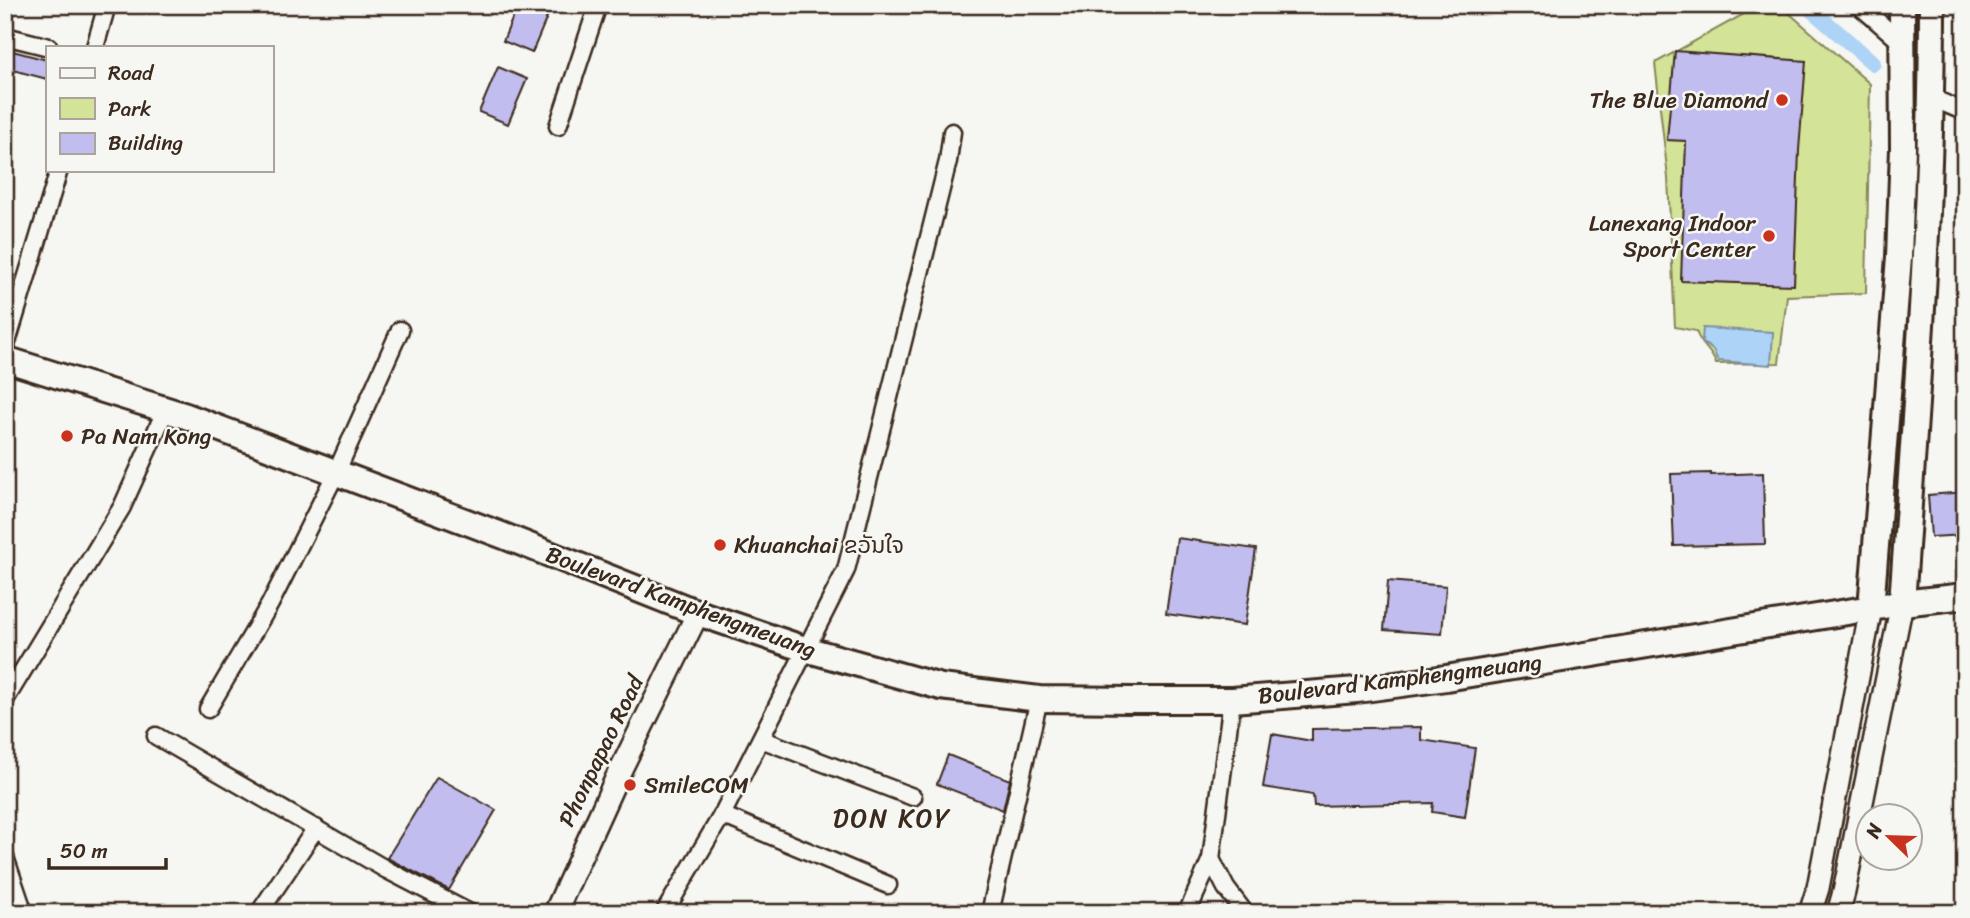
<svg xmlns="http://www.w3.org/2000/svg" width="1970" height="918" viewBox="0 0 1970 918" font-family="Sriracha,'Noto Sans Lao',sans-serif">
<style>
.green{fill:#d3e397;stroke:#87865a;stroke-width:2}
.water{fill:#add3f7;stroke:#7f8fa0;stroke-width:2}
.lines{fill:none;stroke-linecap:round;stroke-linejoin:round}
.canal{stroke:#add3f7;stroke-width:16}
.building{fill:#c2bdef;stroke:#3b2a1e;stroke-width:2}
.street-casing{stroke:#3b2a1e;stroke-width:21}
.secondary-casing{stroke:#3b2a1e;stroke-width:26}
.primary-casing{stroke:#3b2a1e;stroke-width:30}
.street{stroke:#f6f6f2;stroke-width:16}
.secondary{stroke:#f6f6f2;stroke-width:21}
.primary{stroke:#f6f6f2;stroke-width:24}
.poi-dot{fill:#c8321e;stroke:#f6f6f2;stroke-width:2.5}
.labels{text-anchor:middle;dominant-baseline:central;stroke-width:5;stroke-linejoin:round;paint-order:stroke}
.poi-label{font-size:23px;fill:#3b2a1e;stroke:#f6f6f2;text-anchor:start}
.street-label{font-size:23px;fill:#3b2a1e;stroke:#f6f6f2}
.quarter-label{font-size:26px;letter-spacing:2px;fill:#3b2a1e;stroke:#f6f6f2}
</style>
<rect width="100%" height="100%" fill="#f6f6f2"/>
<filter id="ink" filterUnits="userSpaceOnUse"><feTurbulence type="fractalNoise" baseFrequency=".0143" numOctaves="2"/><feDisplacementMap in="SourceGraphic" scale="14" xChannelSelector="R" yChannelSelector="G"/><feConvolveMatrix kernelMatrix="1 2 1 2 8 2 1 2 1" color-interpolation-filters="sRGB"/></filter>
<g filter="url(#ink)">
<!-- green -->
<path class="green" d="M 1760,5 L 1780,5 L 1870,84 L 1866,293 L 1787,296 L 1779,363 L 1716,364 C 1711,349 1701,347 1696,331 L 1675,327 L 1668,178 L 1655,63 Z"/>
<!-- water -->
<path class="water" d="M 1703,328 L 1773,332 L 1771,365 L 1718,361 L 1713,350 L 1702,342 Z"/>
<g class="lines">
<!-- canal -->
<g class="canal">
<path d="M 1806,5 L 1873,63"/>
<path d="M 1964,141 L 1965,141"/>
</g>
</g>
<!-- building -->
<g class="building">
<path d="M 518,5 L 552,5 L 532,53 L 503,41 Z"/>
<path d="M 5,49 L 47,60 L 47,79 L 5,68 Z"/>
<path d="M 1675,51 L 1806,61 L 1799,150 L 1794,285 L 1681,281 L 1686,141 L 1667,140 Z"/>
<path d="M 498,67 L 527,79 L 508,124 L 479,112 Z"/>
<path d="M 1711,473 L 1711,475 L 1763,473 L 1765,544 L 1674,546 L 1671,474 Z"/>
<path d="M 1965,492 L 1965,535 L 1931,537 L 1928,495 Z"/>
<path d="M 1177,538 L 1256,549 L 1245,625 L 1166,614 Z"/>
<path d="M 1388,581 L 1446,586 L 1442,634 L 1384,630 Z"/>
<path d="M 1421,727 L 1421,740 L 1475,748 L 1465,817 L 1432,812 L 1433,803 L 1314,806 L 1313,795 L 1263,787 L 1272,734 L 1312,741 L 1312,729 Z"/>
<path d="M 948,755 L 1010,780 L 1003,810 L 937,784 Z"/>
<path d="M 437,777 L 496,810 L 449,890 L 387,858 Z"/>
</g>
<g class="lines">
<!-- street casing -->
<g class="street-casing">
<g id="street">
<path d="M 1859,5 L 1901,42"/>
<path d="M 5,36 L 49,47"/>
<path d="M 95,47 L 107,5"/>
<path d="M 1932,98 L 1965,112"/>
<path d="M 558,126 L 598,5"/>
<path d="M 5,349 L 59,170"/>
<path d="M 5,700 L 122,507 L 166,409"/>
<path d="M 208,709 L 270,604 L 336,473 L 400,330"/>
<path d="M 156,736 L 387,870 L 470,913"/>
<path d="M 761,739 L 913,797"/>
<path d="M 722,815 L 888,885"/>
<path d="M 5,857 L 24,913"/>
<path d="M 1211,859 L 1226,888 L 1245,913"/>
<path d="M 259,913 L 316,828"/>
<path d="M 664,913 L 722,815 L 846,570 L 948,161 L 952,132"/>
<path d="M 990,913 L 1039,699"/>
<path d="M 1187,913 L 1211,859 L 1232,700"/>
</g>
</g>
<!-- secondary casing -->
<g class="secondary-casing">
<g id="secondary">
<path d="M 555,913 L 616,779 L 698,613"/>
<path d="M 1810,913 L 1818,888 L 1871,608"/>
<path d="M 1838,913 L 1844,892 L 1902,603"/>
</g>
</g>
<!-- primary casing -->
<g class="primary-casing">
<g id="primary">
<path d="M 5,359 L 186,416 L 504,536 L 698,613 L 805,649 L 941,687 L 1039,699 L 1133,700 L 1232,700 L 1357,690 L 1446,678 L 1902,603 L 1965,596"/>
<path d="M 1902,603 C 1916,404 1932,205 1932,5"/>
<path d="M 1871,608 L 1899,257 L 1903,148 L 1902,5"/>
</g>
</g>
<!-- street -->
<use href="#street" class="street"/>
<!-- secondary -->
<use href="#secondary" class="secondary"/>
<!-- primary -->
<use href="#primary" class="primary"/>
</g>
</g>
<!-- markers -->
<g class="poi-dot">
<circle cx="1782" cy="100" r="7"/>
<circle cx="1769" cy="236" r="7"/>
<circle cx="67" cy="436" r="7"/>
<circle cx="720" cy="545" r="7"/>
<circle cx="630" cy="785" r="7"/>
</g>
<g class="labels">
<!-- poi labels -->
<g class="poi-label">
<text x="1768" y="100" text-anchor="end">The Blue Diamond</text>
<text x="1755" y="223" text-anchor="end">Lanexang Indoor<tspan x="1755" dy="26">Sport Center</tspan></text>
<text x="81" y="436">Pa Nam Kong</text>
<text x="734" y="545">Khuanchai ຂວັນໃຈ</text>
<text x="644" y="785">SmileCOM</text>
</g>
<!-- street labels -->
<g class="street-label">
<text transform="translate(681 602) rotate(20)">Boulevard Kamphengmeuang</text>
<text transform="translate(1400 679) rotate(-7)">Boulevard Kamphengmeuang</text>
<text transform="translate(601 751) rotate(-64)">Phonpapao Road</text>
</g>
<!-- quarter labels -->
<g class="quarter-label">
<text x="892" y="818">DON KOY</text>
</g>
</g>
<!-- margin -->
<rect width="1970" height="918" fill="none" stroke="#f6f6f2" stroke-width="28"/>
<rect x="14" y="14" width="1942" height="890" fill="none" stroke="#3b2a1e" stroke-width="2.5" filter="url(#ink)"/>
<!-- legend -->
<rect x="46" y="46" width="228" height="126" fill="#f6f6f2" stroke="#aba49d" stroke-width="2"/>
<rect x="60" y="68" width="35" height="10" fill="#f6f6f2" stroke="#aba49d" stroke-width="2"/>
<text x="108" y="80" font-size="21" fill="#3b2a1e">Road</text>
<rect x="60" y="98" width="35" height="21" fill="#d3e397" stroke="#aba49d" stroke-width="2"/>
<text x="108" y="116" font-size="21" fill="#3b2a1e">Park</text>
<rect x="60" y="133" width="35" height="21" fill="#c2bdef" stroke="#aba49d" stroke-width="2"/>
<text x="108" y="150" font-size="21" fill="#3b2a1e">Building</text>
<!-- north arrow -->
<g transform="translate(1889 837) rotate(293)"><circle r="33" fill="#f6f6f2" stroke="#aba49d" stroke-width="2"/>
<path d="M0-5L12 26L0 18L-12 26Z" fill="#c8321e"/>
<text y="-10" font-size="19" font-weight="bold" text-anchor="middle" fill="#3b2a1e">N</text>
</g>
<!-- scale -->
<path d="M49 858v10h117v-10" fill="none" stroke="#3b2a1e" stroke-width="3.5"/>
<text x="60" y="858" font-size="21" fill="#3b2a1e" stroke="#f6f6f2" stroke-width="5" paint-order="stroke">50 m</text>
</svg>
